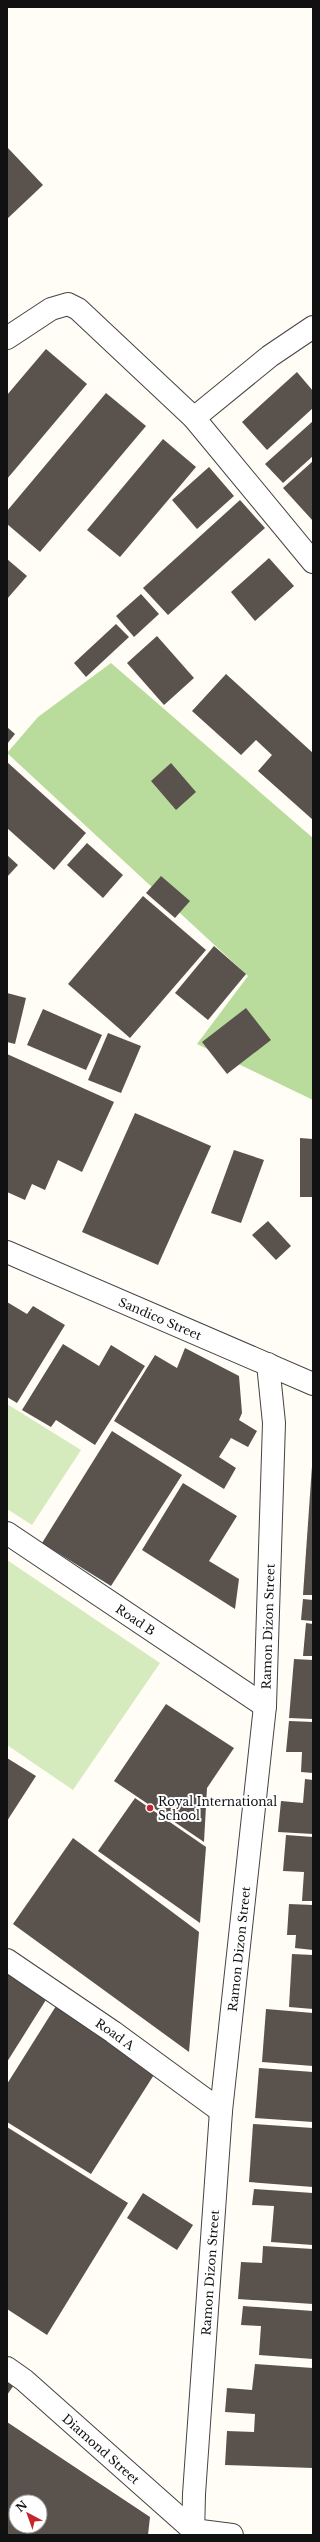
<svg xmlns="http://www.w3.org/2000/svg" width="320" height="2542" viewBox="0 0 320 2542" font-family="'Libre Baskerville',serif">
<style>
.green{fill:#d5ebbd}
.forest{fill:#b9dc9c}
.building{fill:#5a524d;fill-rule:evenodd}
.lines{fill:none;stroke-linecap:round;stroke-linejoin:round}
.minor-casing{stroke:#444;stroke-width:24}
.minor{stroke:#fff;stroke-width:22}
.poi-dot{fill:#c4262e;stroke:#fff;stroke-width:1.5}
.labels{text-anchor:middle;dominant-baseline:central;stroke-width:4;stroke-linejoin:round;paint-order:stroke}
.street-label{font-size:12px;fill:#111;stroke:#fff}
.poi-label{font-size:12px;fill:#111;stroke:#fff;text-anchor:start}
</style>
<rect width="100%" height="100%" fill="#fffdf5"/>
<!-- green -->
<g class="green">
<path d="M 7,1404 L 81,1450 L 32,1525 L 7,1509 Z"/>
<path d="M 7,1560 L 160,1663 L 73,1790 L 7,1745 Z"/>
</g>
<!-- forest -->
<path class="forest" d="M 111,663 L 313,838 L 313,1100 L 197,1044 L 248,976 L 7,753 L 38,717 Z"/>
<!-- building -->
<g class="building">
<path d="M 7,147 L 43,185 L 7,219 Z"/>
<path d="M 46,349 L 87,384 L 7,479 L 7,395 Z"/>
<path d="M 297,372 L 313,391 L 313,408 L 267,450 L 242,422 Z"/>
<path d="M 106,393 L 146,426 L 40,552 L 7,524 L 7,511 Z"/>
<path d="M 313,421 L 313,456 L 283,483 L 265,464 Z"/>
<path d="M 163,439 L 196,467 L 120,557 L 87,530 Z"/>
<path d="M 313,461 L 313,521 L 283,488 Z"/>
<path d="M 209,467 L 234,496 L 197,529 L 172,500 Z"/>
<path d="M 240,500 L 265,528 L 168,615 L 143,588 Z"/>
<path d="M 269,558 L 294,586 L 255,621 L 231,592 Z"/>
<path d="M 7,559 L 27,576 L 7,599 Z"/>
<path d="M 141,594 L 159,614 L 134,637 L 116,616 Z"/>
<path d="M 116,624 L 129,637 L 86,677 L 74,663 Z"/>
<path d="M 157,636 L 194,678 L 164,705 L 127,663 Z"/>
<path d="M 226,674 L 313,753 L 313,820 L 258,771 L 272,755 L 256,740 L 241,755 L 192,711 Z"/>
<path d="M 7,727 L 15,734 L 7,744 Z"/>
<path d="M 7,762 L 86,833 L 54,870 L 7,828 Z"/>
<path d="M 171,763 L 196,792 L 176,810 L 151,781 Z"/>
<path d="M 87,843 L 123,875 L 103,898 L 67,865 Z"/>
<path d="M 7,855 L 18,865 L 7,877 Z"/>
<path d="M 161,876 L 190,901 L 175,918 L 146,893 Z"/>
<path d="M 143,896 L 206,950 L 130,1038 L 68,984 Z"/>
<path d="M 214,946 L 246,974 L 208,1020 L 175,993 Z"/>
<path d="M 7,993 L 26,998 L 15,1044 L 7,1042 Z"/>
<path d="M 246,1008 L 271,1040 L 227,1074 L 202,1042 Z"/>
<path d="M 43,1009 L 102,1035 L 86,1070 L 27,1045 Z"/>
<path d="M 108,1033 L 141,1046 L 121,1093 L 88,1080 Z"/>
<path d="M 7,1054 L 114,1102 L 82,1172 L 58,1160 L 45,1190 L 32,1184 L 25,1200 L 7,1192 Z"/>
<path d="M 135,1113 L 211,1146 L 158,1265 L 82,1232 Z"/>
<path d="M 300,1138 L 313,1139 L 313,1197 L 300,1197 Z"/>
<path d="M 234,1150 L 264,1160 L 241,1223 L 211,1213 Z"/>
<path d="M 268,1221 L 291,1246 L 276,1260 L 252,1235 Z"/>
<path d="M 7,1302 L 27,1314 L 33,1306 L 65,1325 L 17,1403 L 7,1397 Z"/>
<path d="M 63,1344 L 99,1366 L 111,1345 L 145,1366 L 95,1445 L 56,1420 L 51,1427 L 22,1410 Z"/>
<path d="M 185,1348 L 239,1376 L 242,1413 L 239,1420 L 257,1431 L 248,1447 L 231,1438 L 219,1457 L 236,1468 L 224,1489 L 114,1421 L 155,1355 L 177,1368 Z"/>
<path d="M 112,1431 L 182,1475 L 111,1586 L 42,1543 Z"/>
<path d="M 312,1466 L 313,1466 L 313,1595 L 303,1595 Z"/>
<path d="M 183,1483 L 237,1516 L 209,1561 L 239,1579 L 235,1609 L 142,1550 Z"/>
<path d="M 303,1599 L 313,1600 L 313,1621 L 301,1620 Z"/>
<path d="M 306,1623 L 313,1624 L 313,1656 L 303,1656 Z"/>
<path d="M 294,1659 L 313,1660 L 313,1719 L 289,1718 Z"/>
<path d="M 166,1704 L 234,1748 L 207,1788 L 204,1842 L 114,1781 Z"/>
<path d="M 289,1721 L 313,1722 L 313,1773 L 301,1772 L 302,1752 L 286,1752 Z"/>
<path d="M 7,1758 L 36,1776 L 7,1821 Z"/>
<path d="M 305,1779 L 313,1780 L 313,1834 L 278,1832 L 281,1801 L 303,1803 Z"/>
<path d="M 135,1798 L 206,1847 L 200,1923 L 98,1851 Z"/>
<path d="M 286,1835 L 313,1837 L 313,1901 L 302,1901 L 304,1872 L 283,1871 Z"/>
<path d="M 73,1838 L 199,1932 L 189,2052 L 13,1924 Z"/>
<path d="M 289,1904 L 313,1905 L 313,1950 L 295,1948 L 296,1935 L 287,1935 Z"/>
<path d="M 292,1954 L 313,1955 L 313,2009 L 289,2007 Z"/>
<path d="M 7,1968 L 49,1995 L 7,2062 Z"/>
<path d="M 56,2006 L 157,2070 L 91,2174 L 7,2122 L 7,2084 Z"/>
<path d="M 266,2009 L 313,2013 L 313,2066 L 262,2062 Z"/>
<path d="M 259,2068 L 313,2072 L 313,2122 L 255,2118 Z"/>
<path d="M 253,2124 L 313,2128 L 313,2187 L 249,2182 Z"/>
<path d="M 7,2127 L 128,2203 L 47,2335 L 7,2309 Z"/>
<path d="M 254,2189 L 313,2193 L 313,2245 L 271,2242 L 274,2206 L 252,2205 Z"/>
<path d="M 143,2193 L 193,2225 L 177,2250 L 127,2218 Z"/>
<path d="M 263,2246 L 313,2249 L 313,2304 L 238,2299 L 241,2262 L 262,2263 Z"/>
<path d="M 243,2306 L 313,2311 L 313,2359 L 259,2355 L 261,2326 L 241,2325 Z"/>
<path d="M 255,2364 L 313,2368 L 313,2468 L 225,2465 L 227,2431 L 254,2432 L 255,2414 L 225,2412 L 227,2388 L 252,2390 Z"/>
<path d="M 7,2371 L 18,2379 L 7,2395 Z"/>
<path d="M 7,2422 L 150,2517 L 148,2535 L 7,2535 ZM 16,2502 L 40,2502 L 40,2526 L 16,2526 Z"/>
</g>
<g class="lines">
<!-- minor casing -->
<g class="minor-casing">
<g id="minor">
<path d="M 7,338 L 51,309 L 68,304 L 78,309 L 194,418 L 313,562"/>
<path d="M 194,418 L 270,356 L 313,327"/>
<path id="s1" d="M 7,1252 L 313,1384"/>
<path id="s2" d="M 7,1533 L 265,1706"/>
<path id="s3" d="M 7,1960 L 113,2032 L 221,2111"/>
<path id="s4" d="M 7,2368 L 24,2380 L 193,2530 L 232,2535"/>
<path id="s5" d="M 193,2535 L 194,2494 L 221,2111 L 265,1706 L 274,1423 L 268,1364"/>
</g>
</g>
<!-- minor -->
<use href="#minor" class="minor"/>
</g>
<!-- markers -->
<circle class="poi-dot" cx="150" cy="1808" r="4"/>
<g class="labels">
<!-- street labels -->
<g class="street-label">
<text stroke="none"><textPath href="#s1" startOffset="167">Sandico Street</textPath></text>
<text stroke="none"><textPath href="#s2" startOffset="155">Road B</textPath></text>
<text stroke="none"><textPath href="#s5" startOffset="912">Ramon Dizon Street</textPath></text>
<text stroke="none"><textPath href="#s5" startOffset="588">Ramon Dizon Street</textPath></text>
<text stroke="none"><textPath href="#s3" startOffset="131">Road A</textPath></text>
<text stroke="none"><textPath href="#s5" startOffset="263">Ramon Dizon Street</textPath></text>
<text stroke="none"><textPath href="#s4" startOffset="124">Diamond Street</textPath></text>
</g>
<!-- poi labels -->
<g class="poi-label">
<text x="158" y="1801">Royal International<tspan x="158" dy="14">School</tspan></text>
</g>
</g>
<!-- border -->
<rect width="320" height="2542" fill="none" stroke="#111111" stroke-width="16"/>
<!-- north arrow -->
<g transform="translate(28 2514) rotate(319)"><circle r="19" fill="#ffffff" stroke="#a0a0a0"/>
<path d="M0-3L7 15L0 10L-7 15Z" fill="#c4262e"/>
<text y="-6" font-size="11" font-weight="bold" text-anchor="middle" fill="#111111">N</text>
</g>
</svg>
